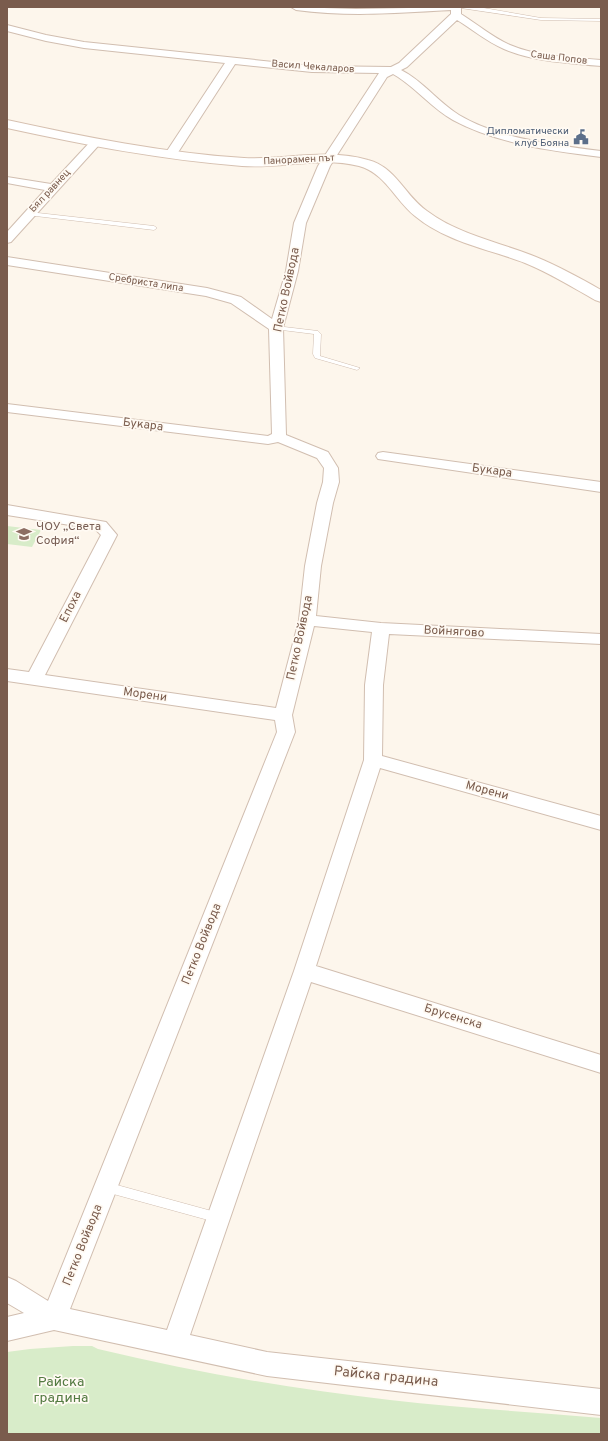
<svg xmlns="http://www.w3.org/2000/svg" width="608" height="1441" viewBox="0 0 608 1441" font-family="Overpass,sans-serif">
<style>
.green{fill:#d8ecc9}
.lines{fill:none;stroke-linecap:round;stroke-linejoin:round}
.service-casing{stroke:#d1beb0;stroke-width:1}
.minor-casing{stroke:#d1beb0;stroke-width:2}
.secondary-casing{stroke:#d6c0b0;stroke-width:2}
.service{fill:#fff;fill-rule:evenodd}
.minor{fill:#fff;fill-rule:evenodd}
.secondary{fill:#fff;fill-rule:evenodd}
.labels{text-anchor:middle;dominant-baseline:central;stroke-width:3.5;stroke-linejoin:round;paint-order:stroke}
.far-street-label{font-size:10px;fill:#7a5c4d;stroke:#fffaf3}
.far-service-label{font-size:10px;fill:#4e5e75;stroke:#fffaf3;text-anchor:end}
.street-label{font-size:12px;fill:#7a5c4d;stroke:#fffaf3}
.education-label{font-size:12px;fill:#785e54;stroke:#fffaf3;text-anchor:start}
.near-street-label{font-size:14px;fill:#7a5c4d;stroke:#fffaf3}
.near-park-label{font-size:14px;fill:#537a41;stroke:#fffaf3}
</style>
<rect width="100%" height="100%" fill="#fdf6ec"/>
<!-- green -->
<g class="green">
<path d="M 7,526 L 41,530 L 32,547 L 7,544 Z"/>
<path d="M 73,1346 L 92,1346 L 98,1349 C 194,1372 292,1389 390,1400 C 460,1408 531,1412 601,1418 L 601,1434 L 7,1434 L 7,1352 L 30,1349 Z"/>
</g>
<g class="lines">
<!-- service casing -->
<g class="service-casing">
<g id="service">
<path d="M 454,7 L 478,7 L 541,18 L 601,19 L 601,21 L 541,20 Z"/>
<path d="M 29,212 L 154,226 L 157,228 L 154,230 L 27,215 L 26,214 Z"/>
<path d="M 276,326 L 318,331 L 321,334 L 320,356 L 360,368 L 357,370 L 315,358 L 313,354 L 314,334 L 274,329 L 274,327 Z"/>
<path d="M 106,1182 L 219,1213 L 223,1214 L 225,1218 L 223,1222 L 219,1223 L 106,1192 L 102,1191 L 100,1187 L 102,1183 Z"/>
</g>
</g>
<!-- minor casing -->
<g class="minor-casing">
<g id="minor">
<path d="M 291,7 L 356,9 L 461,7 L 461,14 C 477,24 492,37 510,45 C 538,57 571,57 601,60 L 601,66 C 569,63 534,62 504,49 C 487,42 472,29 457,20 L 407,67 L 401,70 C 423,81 438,102 459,115 C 499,139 556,145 601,151 L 601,157 C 552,151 498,144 453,120 C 433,109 418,90 398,77 L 393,74 L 387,77 L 330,166 L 306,223 L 298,271 L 283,328 L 286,435 L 328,452 L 338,468 L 339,482 L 333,503 L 321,566 L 316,616 L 381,623 L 601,634 L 601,644 L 389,634 L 383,685 L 382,756 L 601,816 L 601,830 L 380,768 L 316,966 L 601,1055 L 601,1073 L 311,982 L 190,1335 L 267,1352 L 601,1389 L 601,1415 L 267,1376 L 54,1330 L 7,1341 L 7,1317 L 24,1313 L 7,1303 L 7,1277 L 16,1281 L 48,1301 L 277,732 L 275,720 L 7,681 L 7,669 L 29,672 L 101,535 L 95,529 L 7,515 L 7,505 L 106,522 L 117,535 L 45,675 L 276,708 L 299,620 L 305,566 L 317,503 L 323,482 L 324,468 L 317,458 L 278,442 L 268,444 L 7,412 L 7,404 L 268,436 L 272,434 L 269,329 L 231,303 L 206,296 L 7,265 L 7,257 L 207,288 L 241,297 L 272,319 L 286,271 L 294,223 L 318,166 L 379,73 L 312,72 L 235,64 L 177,154 L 171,157 L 165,154 L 225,63 L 84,48 L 46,41 L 7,31 L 7,25 L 46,35 L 84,42 L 312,66 L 391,67 L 399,63 L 451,14 L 451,10 C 399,13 348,17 296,10 ZM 314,626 L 372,632 L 365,685 L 364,760 L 294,971 L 167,1330 L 70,1309 L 295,732 L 292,715 Z"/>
<path d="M 95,140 L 99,141 L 101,143 L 99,145 L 11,242 L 7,243 L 7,232 L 45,190 L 7,183 L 7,177 L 51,184 L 91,141 Z"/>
<path d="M 383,452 L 601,482 L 601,492 L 378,459 L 376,456 L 378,453 Z"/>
</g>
</g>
<!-- secondary casing -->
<g class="secondary-casing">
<path id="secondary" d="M 7,120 C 85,137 164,153 244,158 C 285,160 326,148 368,160 C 396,167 405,196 427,211 C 459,235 499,242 536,257 C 558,266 580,278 601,290 L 601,302 L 595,300 C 572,287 550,273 525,263 C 489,249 446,242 415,216 C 395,200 385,173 359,166 C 321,156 281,169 242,166 C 163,160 85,145 7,128 Z"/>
</g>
<!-- service -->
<use href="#service" class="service"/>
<!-- minor -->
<use href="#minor" class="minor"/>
<!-- secondary -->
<use href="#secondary" class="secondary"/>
</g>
<!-- icons -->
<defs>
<g id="civic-bare" transform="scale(1.2)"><path d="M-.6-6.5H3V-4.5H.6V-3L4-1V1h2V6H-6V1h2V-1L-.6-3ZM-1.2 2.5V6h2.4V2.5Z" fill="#5c6f8a" stroke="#fffaf3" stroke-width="2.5" paint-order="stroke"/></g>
<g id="school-bare" transform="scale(1.2)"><path d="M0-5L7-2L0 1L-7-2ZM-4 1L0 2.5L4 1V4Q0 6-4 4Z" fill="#8d6e63" stroke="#fffaf3" stroke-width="2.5" paint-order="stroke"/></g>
</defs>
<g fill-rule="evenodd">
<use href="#civic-bare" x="581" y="137"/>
<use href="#school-bare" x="24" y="534"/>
</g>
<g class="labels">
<!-- far-street labels -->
<g class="far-street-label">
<text transform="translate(559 58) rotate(7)">Саша Попов</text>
<text transform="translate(313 67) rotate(4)">Васил Чекаларов</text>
<text transform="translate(299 160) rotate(-3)">Панорамен път</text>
<text transform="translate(50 191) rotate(-47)">Бял равнец</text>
<text transform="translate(146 283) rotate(9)">Сребриста липа</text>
</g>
<!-- far-service labels -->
<g class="far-service-label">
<text x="569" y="131">Дипломатически<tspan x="569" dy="12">клуб Бояна</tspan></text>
</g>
<!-- street labels -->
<g class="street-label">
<text transform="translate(287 290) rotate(-78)">Петко Войвода</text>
<text transform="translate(143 425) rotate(7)">Букара</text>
<text transform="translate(492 471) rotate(8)">Букара</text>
<text transform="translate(71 607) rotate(-63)">Епоха</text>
<text transform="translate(454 632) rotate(3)">Войнягово</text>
<text transform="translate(300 638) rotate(-78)">Петко Войвода</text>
<text transform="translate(145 695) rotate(8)">Морени</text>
<text transform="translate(487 791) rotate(15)">Морени</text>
<text transform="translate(202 944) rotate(-68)">Петко Войвода</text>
<text transform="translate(453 1017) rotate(17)">Брусенска</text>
<text transform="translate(83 1245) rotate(-68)">Петко Войвода</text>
</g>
<!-- education labels -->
<g class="education-label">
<text x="36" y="527">ЧОУ „Света<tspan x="36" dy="14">София“</tspan></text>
</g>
<!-- near-street labels -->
<g class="near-street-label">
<text transform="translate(386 1377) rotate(6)">Райска градина</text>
</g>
<!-- near-park labels -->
<g class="near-park-label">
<text x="61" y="1382">Райска<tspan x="61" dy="16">градина</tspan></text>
</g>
</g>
<!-- border -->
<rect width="608" height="1441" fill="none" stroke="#7a5c4d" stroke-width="16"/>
</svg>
